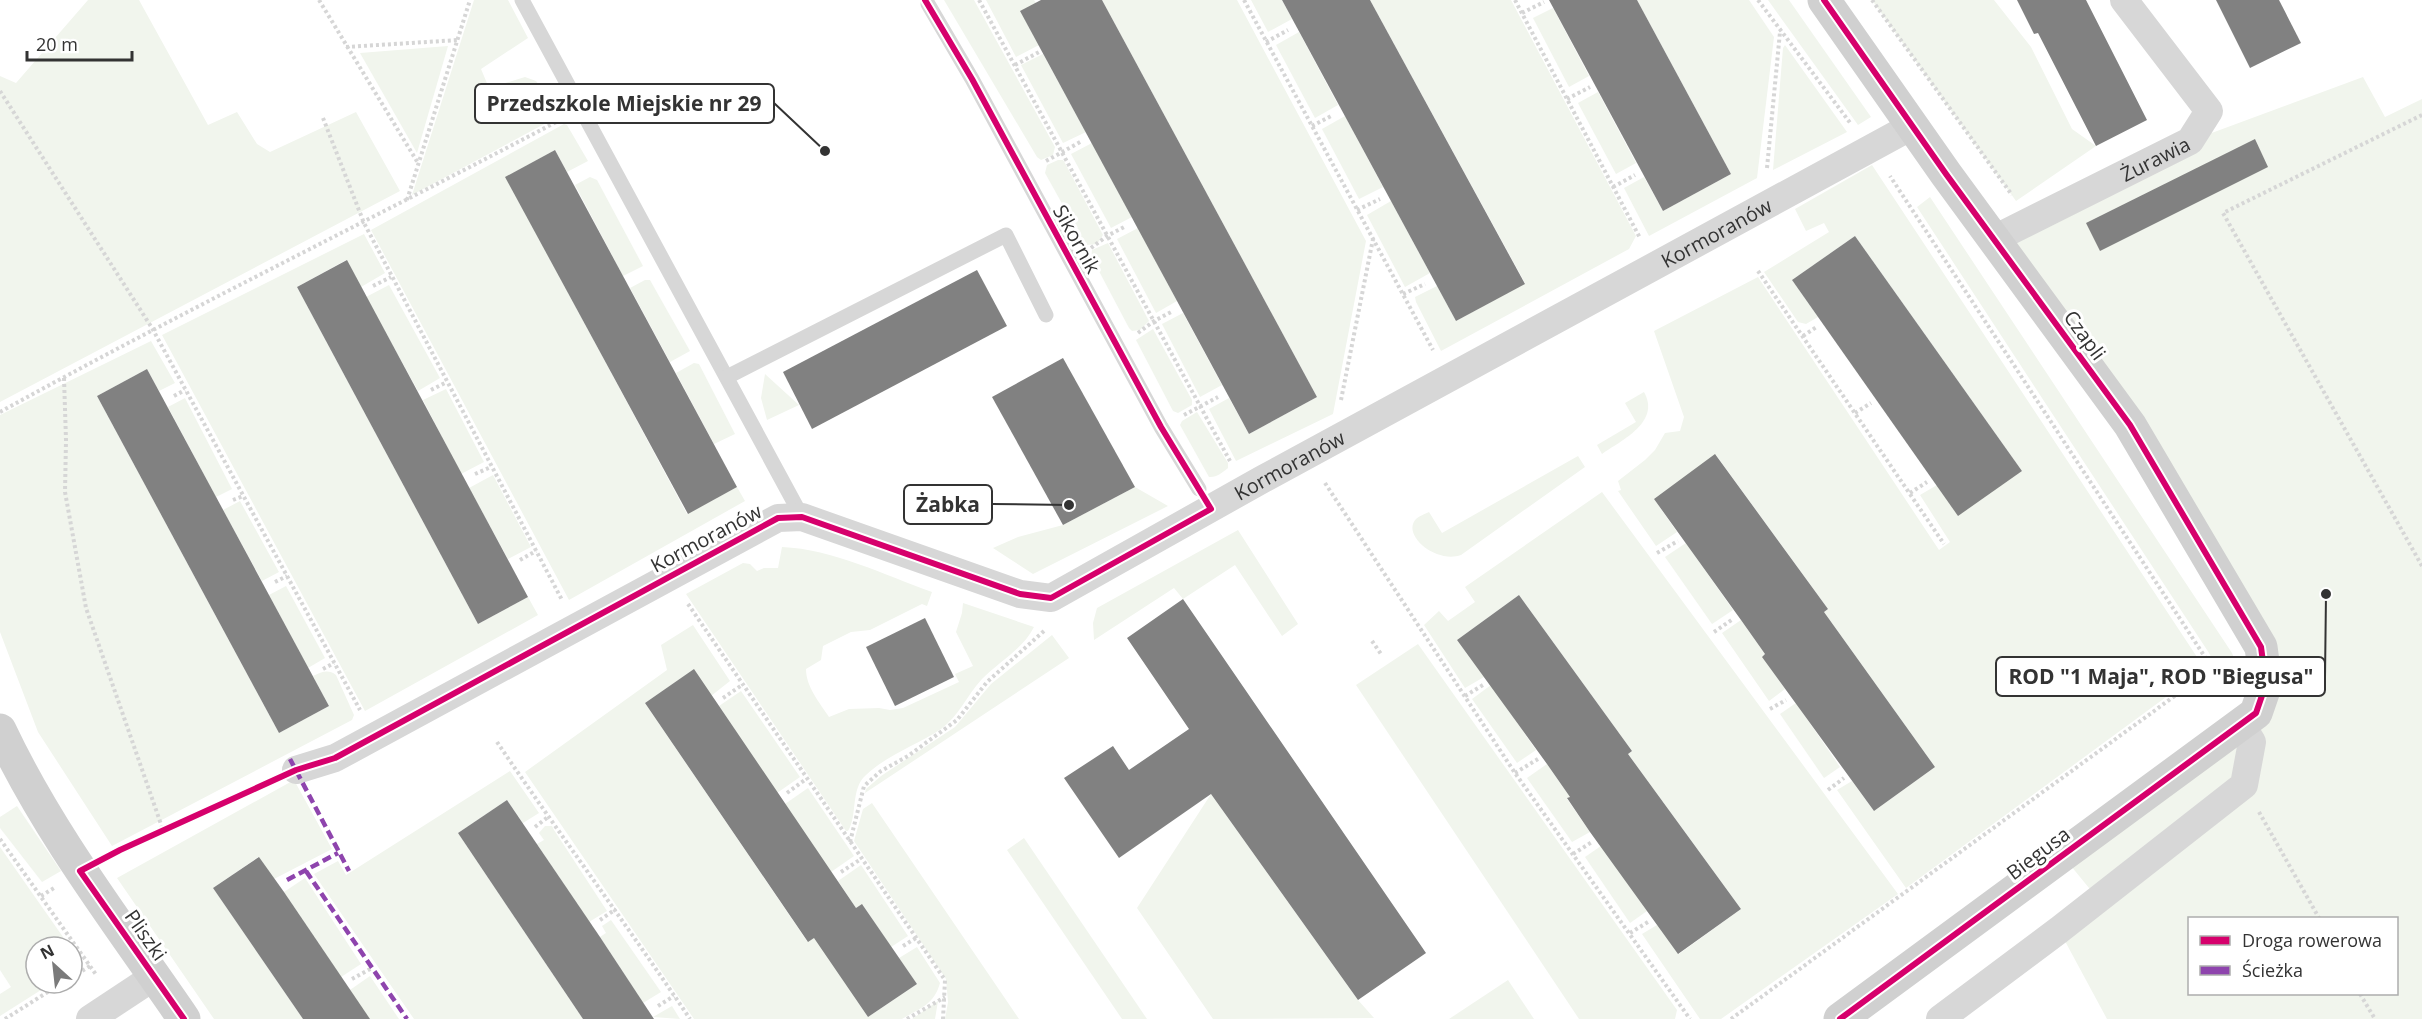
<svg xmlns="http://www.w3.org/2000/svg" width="2422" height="1019" viewBox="0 0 2422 1019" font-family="'Open Sans',sans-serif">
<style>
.green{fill:#f1f5ed;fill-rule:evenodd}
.building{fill:#818181}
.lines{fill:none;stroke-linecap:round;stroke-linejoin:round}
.path{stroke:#d6d6d6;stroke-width:4;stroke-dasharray:3 3;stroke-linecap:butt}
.lane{stroke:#d7d7d7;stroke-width:15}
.street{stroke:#d7d7d7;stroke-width:28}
.secondary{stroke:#d0d0d0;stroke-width:33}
.quiet{stroke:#8e44ad;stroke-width:4.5;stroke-dasharray:9 4.5;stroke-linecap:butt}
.cycleway-casing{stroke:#fff;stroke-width:10}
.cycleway{stroke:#d6006c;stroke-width:6}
.labels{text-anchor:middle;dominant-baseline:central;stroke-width:6;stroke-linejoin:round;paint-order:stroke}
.street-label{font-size:20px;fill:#333;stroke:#fff}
.leader{fill:none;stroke:#333;stroke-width:2}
.callout-dot{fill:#333;stroke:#fff;stroke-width:2}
.callout{fill:#fff;stroke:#333;stroke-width:2}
.callout-label{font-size:21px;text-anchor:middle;font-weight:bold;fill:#333}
</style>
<rect width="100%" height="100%" fill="#fff"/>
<!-- green -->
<g class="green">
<path d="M 88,0 L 139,0 L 208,125 L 237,112 L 257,144 L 270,152 L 356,112 L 400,191 L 0,402 L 0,76 L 16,83 Z"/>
<path d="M 474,0 L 508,0 L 528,38 L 481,69 L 489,88 L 525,77 L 536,81 L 561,115 L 412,195 Z"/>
<path d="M 944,0 L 974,0 L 1055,147 L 1053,155 L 1041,160 L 1037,157 Z"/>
<path d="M 986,0 L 1034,0 L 1036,3 L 1021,12 L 1039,45 L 1016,57 Z"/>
<path d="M 1102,0 L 1237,0 L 1366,241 L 1333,414 L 1236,461 L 1209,409 L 1229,398 L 1249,434 L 1317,397 Z"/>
<path d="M 1251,0 L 1282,0 L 1292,19 L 1268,32 Z"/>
<path d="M 1370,0 L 1511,0 L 1636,236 L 1629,249 L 1441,351 L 1416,302 L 1415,297 L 1437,286 L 1456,321 L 1525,283 Z"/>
<path d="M 1637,0 L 1749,0 L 1774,37 L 1757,178 L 1649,236 L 1624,188 L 1644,177 L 1663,211 L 1731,174 Z"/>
<path d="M 1768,0 L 1789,0 L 1871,117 L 1858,125 Z"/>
<path d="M 1872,0 L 1994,0 L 2031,47 L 2072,129 L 2096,146 L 2016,201 Z"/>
<path d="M 1553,8 L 1589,76 L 1569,87 L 1533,18 Z"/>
<path d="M 1299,32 L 1338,105 L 1315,118 L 1276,45 Z"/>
<path d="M 1785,45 L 1847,132 L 1773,170 L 1783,48 Z"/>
<path d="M 448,46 L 417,153 L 360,53 Z"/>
<path d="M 1043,54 L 1086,132 L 1063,143 L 1021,65 Z"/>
<path d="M 2363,77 L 2385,117 L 2422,99 L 2422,1019 L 2107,1019 L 2059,930 L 2098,899 L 2062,855 L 2241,724 L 2261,647 L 1994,239 L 2190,141 ZM 2190,918 L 2396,918 L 2396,994 L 2190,994 Z"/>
<path d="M 1598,92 L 1636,163 L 1616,174 L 1578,103 Z"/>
<path d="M 1345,116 L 1383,187 L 1359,199 L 1322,129 Z"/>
<path d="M 564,124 L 567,125 L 588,161 L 567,172 L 555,150 L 506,177 L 687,514 L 737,487 L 745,501 L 569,600 L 371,230 Z"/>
<path d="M 1092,143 L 1132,217 L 1111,228 L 1071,154 Z"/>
<path d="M 1058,160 L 1063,160 L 1065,163 L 1103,235 L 1097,244 L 1087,245 L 1084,243 L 1045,173 L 1047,165 Z"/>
<path d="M 1872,165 L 2197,657 L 2198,667 L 2192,678 L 1906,888 L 1837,790 L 1852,781 L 1874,811 L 1935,767 L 1824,612 L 1828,609 L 1716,455 L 1654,499 L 1677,532 L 1656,546 L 1618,491 L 1621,490 L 1618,481 L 1645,460 L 1655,450 L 1665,433 L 1680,431 L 1684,417 L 1654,331 L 1758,277 L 1939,550 L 1950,542 L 1920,495 L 1937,485 L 2022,471 L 1855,236 L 1792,280 L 1818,317 L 1806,324 L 1798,322 L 1764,272 L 1829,232 L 1824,223 L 1806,231 L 1795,209 Z"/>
<path d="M 590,177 L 597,180 L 643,266 L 623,276 L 575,185 Z"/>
<path d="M 1930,197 L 2232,653 L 2236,663 L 2230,693 L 2209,653 L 1917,207 Z"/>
<path d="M 1391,201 L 1430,273 L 1405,287 L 1367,215 Z"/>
<path d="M 1138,228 L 1177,301 L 1156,313 L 1117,239 Z"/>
<path d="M 364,234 L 385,273 L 361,287 L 346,260 L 297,287 L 478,624 L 528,597 L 538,615 L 365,711 L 162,335 Z"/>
<path d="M 1108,243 L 1149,321 L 1140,330 L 1132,331 L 1129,328 L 1091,256 L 1092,250 Z"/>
<path d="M 645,280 L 650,280 L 690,351 L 670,362 L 630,288 Z"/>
<path d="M 389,285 L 440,378 L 418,391 L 366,297 Z"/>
<path d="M 1183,313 L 1222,385 L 1200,397 L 1162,324 Z"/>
<path d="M 1153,329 L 1192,400 L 1192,405 L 1178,413 L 1173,411 L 1136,340 Z"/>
<path d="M 151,341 L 175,383 L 159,391 L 147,369 L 97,396 L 279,733 L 329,706 L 313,676 C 322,672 328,669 336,675 L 354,715 L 352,720 L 112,846 L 38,732 L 0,632 L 0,415 Z"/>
<path d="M 694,363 L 699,364 L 735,434 L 714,444 L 676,373 Z"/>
<path d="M 765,374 L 799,405 L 767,420 L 761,398 Z"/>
<path d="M 446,389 L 484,462 L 461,474 L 423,400 Z"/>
<path d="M 1644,392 C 1661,422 1622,440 1602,454 L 1597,445 L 1636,422 L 1625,403 Z"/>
<path d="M 185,398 L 232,489 L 216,497 L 168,407 Z"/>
<path d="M 1197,412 L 1228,463 L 1228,468 C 1223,472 1216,478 1209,477 L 1180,425 L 1182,421 Z"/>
<path d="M 1578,456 L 1585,467 L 1461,555 C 1436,564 1401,535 1416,519 C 1419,516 1425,514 1429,512 L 1442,533 Z"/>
<path d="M 493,475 L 531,547 L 508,559 L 469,488 Z"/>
<path d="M 1135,487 L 1168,506 L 1033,574 L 993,548 L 1018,537 L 1063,525 Z"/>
<path d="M 1602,492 L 1898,894 L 1721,1019 L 1700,1019 L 1642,934 L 1657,925 L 1679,954 L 1741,909 L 1628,754 L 1632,751 L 1519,595 L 1457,640 L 1484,677 L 1465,688 L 1424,625 L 1439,611 L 1448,621 L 1475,602 L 1465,587 Z"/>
<path d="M 240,501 L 279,572 L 262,581 L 223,510 Z"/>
<path d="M 1238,530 L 1298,624 L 1282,636 L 1235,565 L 1183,599 L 1174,588 L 1094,640 L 1093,623 L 1097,608 Z"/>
<path d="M 1686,543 L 1733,610 L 1712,624 L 1665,557 Z"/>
<path d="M 782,547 C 833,549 884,575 932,592 L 927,606 L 922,604 L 870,630 L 851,632 L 823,646 L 821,660 L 806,669 C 806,687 820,703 829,717 L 849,709 L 879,708 L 890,710 L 903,708 L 959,682 L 955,674 L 973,666 L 956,632 L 962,613 L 963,603 L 1034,627 C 1023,649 999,662 982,679 C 967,695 959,716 941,729 C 917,745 887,755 866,775 C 850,789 858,815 848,831 L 846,831 L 686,594 L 743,563 L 750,564 L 757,571 L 764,568 L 778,568 Z"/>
<path d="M 286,586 L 325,658 L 308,668 L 269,595 Z"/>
<path d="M 1741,620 L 1765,654 L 1763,657 L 1785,689 L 1769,701 L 1722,633 Z"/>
<path d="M 693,625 L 730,681 L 711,696 L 693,670 L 645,703 L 807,941 L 814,937 L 868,1017 L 917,984 L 899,958 L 917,947 L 940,983 C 934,1005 920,1008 902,1019 L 694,1019 L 525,772 L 667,670 L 661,645 Z"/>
<path d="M 1052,635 L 1069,658 L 865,793 L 866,789 L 881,776 L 955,727 L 991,684 Z"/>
<path d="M 1418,644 L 1677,1010 L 1675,1019 L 1579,1019 L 1356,685 Z"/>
<path d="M 1491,685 L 1536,750 L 1517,763 L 1472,699 Z"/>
<path d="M 741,691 L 800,777 L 777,793 L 719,706 Z"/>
<path d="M 1796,703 L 1840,767 L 1824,778 L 1780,714 Z"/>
<path d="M 1547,764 L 1570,797 L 1567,799 L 1590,832 L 1572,842 L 1527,778 Z"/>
<path d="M 510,771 L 539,813 L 523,823 L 507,800 L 458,833 L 583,1019 L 414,1019 L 314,874 L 338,861 L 346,875 Z"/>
<path d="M 294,780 L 332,849 L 274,879 L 258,857 L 213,888 L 303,1019 L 214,1019 L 117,878 Z"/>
<path d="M 808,788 L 854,856 L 831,872 L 785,804 Z"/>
<path d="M 1211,794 L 1358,1000 L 1374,1018 L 1213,1019 L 1137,908 Z"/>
<path d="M 872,803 L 1019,1019 L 945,1019 L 948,1002 L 946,979 L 854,841 L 863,809 Z"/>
<path d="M 17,806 L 61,871 L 42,882 L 0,828 L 0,817 Z"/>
<path d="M 545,826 L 552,826 L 554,830 L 607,911 L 589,922 L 537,844 L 544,840 L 539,833 Z"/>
<path d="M 1024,838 L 1147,1019 L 1122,1019 L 1007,850 Z"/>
<path d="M 1601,846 L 1647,911 L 1630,923 L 1585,857 Z"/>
<path d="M 0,847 L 70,947 L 36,947 L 36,983 L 52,983 L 0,1016 L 0,994 L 11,987 L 0,970 Z"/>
<path d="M 861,865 L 908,936 L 891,947 L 863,905 L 856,908 L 838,881 Z"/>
<path d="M 305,878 L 361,964 L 341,977 L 284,892 Z"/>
<path d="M 611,920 L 661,992 L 643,1003 L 600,937 L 606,933 L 602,926 Z"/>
<path d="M 370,976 L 399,1019 L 369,1019 L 350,990 Z"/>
<path d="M 1508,980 L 1534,1019 L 1449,1019 Z"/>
<path d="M 938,1001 L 935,1019 L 912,1019 Z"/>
<path d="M 672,1006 L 680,1019 L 653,1017 Z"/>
</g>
<!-- building -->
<g class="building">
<path d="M 1041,0 L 1102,0 L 1317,397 L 1249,434 L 1020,11 Z"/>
<path d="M 1282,0 L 1370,0 L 1525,284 L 1456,321 Z"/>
<path d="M 1549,0 L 1637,0 L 1731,174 L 1663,211 Z"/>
<path d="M 2017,0 L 2086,0 L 2147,120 L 2096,146 L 2038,33 L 2034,34 Z"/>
<path d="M 2216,0 L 2279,0 L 2301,43 L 2250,68 Z"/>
<path d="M 2255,139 L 2268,167 L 2100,251 L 2086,223 Z"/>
<path d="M 555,150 L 737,487 L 688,514 L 505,177 Z"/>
<path d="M 1855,236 L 2022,471 L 1958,516 L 1792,280 Z"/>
<path d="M 347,260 L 528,597 L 478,624 L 297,287 Z"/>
<path d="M 977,270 L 1007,326 L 812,429 L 783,372 Z"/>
<path d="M 1063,358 L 1135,487 L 1063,525 L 992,397 Z"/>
<path d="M 147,369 L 329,706 L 279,733 L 97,396 Z"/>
<path d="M 1715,454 L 1828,609 L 1824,612 L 1935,767 L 1874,811 L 1762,657 L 1765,654 L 1741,620 L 1654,499 Z"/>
<path d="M 1519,595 L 1632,751 L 1628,754 L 1741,909 L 1678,954 L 1590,832 L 1567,798 L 1570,797 L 1547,764 L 1457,640 Z"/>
<path d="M 1183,599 L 1426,953 L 1358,1000 L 1211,794 L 1119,858 L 1064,778 L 1113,746 L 1129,770 L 1189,729 L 1127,638 Z"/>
<path d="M 925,618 L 954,677 L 895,706 L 866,647 Z"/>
<path d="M 694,669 L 856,908 L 862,904 L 917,984 L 868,1017 L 814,938 L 808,942 L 645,703 Z"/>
<path d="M 507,800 L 600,937 L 654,1019 L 583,1019 L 458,833 Z"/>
<path d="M 259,857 L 284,892 L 370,1019 L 303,1019 L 213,888 Z"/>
</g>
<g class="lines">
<!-- path -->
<g class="path">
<path d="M 319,0 L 418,163"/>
<path d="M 979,0 L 1230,461"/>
<path d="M 1244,0 L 1433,350"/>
<path d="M 1515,0 L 1640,238"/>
<path d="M 1758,0 L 1851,124"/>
<path d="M 1872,0 L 2012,195"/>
<path d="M 1522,13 L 1544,2"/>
<path d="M 1266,42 L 1288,30"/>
<path d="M 346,47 L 458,40"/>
<path d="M 1015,65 L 1039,52"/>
<path d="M 0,91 L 152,328 L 360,710"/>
<path d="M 1567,99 L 1590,87"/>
<path d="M 2422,115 L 2223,213 L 2422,566"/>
<path d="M 323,118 L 364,223 L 562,600"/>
<path d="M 1312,126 L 1333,115"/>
<path d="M 1046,161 L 1082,141"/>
<path d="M 1767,168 L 1780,32"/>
<path d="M 1613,187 L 1635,175"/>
<path d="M 407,200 L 470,0"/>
<path d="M 1357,210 L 1380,199"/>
<path d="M 1091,248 L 1107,236 L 1126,226"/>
<path d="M 1758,271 L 1944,544"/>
<path d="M 373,286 L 391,277"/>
<path d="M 1403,294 L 1425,284"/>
<path d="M 1138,333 L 1154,321 L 1173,311"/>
<path d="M 1803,336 L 1818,326"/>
<path d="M 64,378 L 66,440 L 65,492 L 86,608 L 163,830"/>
<path d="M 431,390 L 447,382"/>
<path d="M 174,396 L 185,390"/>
<path d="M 1341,400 L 1373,239"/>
<path d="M 0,412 C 185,310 374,218 560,120"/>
<path d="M 1855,413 L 1871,403"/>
<path d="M 1184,415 L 1218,397"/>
<path d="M 475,474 L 491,467"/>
<path d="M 1325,483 L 1515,773 L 1690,1019"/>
<path d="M 1910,493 L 1927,482"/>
<path d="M 233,500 L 243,496"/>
<path d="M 1657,553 L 1678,541"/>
<path d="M 520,560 L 536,551"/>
<path d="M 275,582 L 287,576"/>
<path d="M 688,604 L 945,980 L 943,1019"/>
<path d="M 1714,632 L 1733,619"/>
<path d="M 1372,641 L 1381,654"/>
<path d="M 2206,667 L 2222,695"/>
<path d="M 323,669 L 334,663"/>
<path d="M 1465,696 L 1483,685"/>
<path d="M 723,698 L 742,685"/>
<path d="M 1770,709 L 1786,700"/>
<path d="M 497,742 C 560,835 627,925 690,1019"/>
<path d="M 1515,773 L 1538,759"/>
<path d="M 1828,790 L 1844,778"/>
<path d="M 787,793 L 806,779"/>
<path d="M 2259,812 L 2319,918"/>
<path d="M 535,827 L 548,817"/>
<path d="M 0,839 L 97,976"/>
<path d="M 850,842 L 864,786 L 881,771 L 908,756 L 957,720 L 987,682 L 1045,630"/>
<path d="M 1573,854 L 1592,842"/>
<path d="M 841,872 L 861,859"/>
<path d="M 41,896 L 54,888"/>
<path d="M 600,920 L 616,909"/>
<path d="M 1630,933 L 1648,922"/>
<path d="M 903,946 L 916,938"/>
<path d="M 72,977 L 90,966"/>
<path d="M 352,979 L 372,968"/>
<path d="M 2360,994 L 2375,1019"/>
<path d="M 658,1006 L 674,996"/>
<path d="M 5,1019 L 62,983"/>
<path d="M 907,1019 L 945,997"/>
<path d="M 1731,1019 L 2198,679 L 2206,669 L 2205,657 L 1890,176"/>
</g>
<!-- lane -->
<g class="lane">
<path d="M 522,0 L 802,517"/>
<path d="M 928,4 L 972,79 L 1161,427 L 1199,489"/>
<path d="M 727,377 L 1006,235 L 1046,315"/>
</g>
<!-- street -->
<g class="street">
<path id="s1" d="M 1994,239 L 2190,141 L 2209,111 L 2124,0"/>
<path id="s2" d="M 296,770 L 335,758 L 778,518 L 802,517 L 1020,594 L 1051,598 L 1263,479 L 1912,126"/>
<path d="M 90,1019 L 155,976"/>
<path d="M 1940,1019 L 2059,930 L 2244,785 L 2252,742 L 2241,724"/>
</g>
<!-- secondary -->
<g class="secondary">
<path d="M 1824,0 L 1946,174 L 2130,425 L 2261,647 L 2266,684 L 2256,713 L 1840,1019"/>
<path d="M 0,730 C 49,834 119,924 184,1019"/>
</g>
<!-- quiet -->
<g class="quiet">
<path d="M 290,759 L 349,871"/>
<path d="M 306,871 L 407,1019"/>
<path d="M 287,880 L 338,853"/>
</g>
<!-- cycleway casing -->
<g class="cycleway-casing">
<g id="cycleway">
<path d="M 1824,0 L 1946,174 L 2130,425 L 2261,647 L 2266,684 L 2256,713 L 1840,1019"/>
<path d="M 184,1019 L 80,871 L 120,850 L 296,770 L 335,758 L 778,518 L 802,517 L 1020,594 L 1051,598 L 1211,509 L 1161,427 L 972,79 L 925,0"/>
</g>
</g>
<!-- cycleway -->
<use href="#cycleway" class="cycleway"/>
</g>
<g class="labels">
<!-- street labels -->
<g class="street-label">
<text stroke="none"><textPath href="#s1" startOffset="180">Żurawia</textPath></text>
<text stroke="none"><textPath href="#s2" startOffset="1590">Kormoranów</textPath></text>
<text transform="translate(1077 239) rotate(61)">Sikornik</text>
<text transform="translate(2085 335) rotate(54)">Czapli</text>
<text stroke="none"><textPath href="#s2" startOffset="1104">Kormoranów</textPath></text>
<text transform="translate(706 538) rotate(-28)">Kormoranów</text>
<text transform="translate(2038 853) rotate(-37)">Biegusa</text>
<text transform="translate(146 935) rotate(55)">Pliszki</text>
</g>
</g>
<!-- callouts -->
<path class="leader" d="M825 151L774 103M1069 505L992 504M2326 594L2325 677"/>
<g class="callout-dot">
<circle cx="825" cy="151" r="6"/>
<circle cx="1069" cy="505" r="6"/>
<circle cx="2326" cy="594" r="6"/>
</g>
<g class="callout">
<rect x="475" y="84" width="299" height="39" rx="6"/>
<rect x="904" y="485" width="88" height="39" rx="6"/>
<rect x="1996" y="657" width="329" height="39" rx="6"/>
</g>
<g class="callout-label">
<text x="624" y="111">Przedszkole Miejskie nr 29</text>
<text x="948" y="512">Żabka</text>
<text x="2161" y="684">ROD "1 Maja", ROD "Biegusa"</text>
</g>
<!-- legend -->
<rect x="2188" y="917" width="210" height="78" fill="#ffffff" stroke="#adadad" stroke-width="1.5"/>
<rect x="2200" y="936" width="30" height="9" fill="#d6006c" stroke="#adadad" stroke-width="1.5"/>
<text x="2242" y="947" font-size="18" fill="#333333">Droga rowerowa</text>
<rect x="2200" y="966" width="30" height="9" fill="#8e44ad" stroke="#adadad" stroke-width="1.5"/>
<text x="2242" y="977" font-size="18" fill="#333333">Ścieżka</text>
<!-- north arrow -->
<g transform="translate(54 965) rotate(333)"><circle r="28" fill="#ffffff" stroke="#adadad" stroke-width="1.5"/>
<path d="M0-4.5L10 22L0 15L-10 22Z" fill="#7a7a7a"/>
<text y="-9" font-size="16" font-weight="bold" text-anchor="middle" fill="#333333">N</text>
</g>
<!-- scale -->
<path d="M27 51v9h105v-9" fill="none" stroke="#333333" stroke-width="3"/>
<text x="36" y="51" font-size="18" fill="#333333" stroke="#ffffff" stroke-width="4.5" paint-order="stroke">20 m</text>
</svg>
